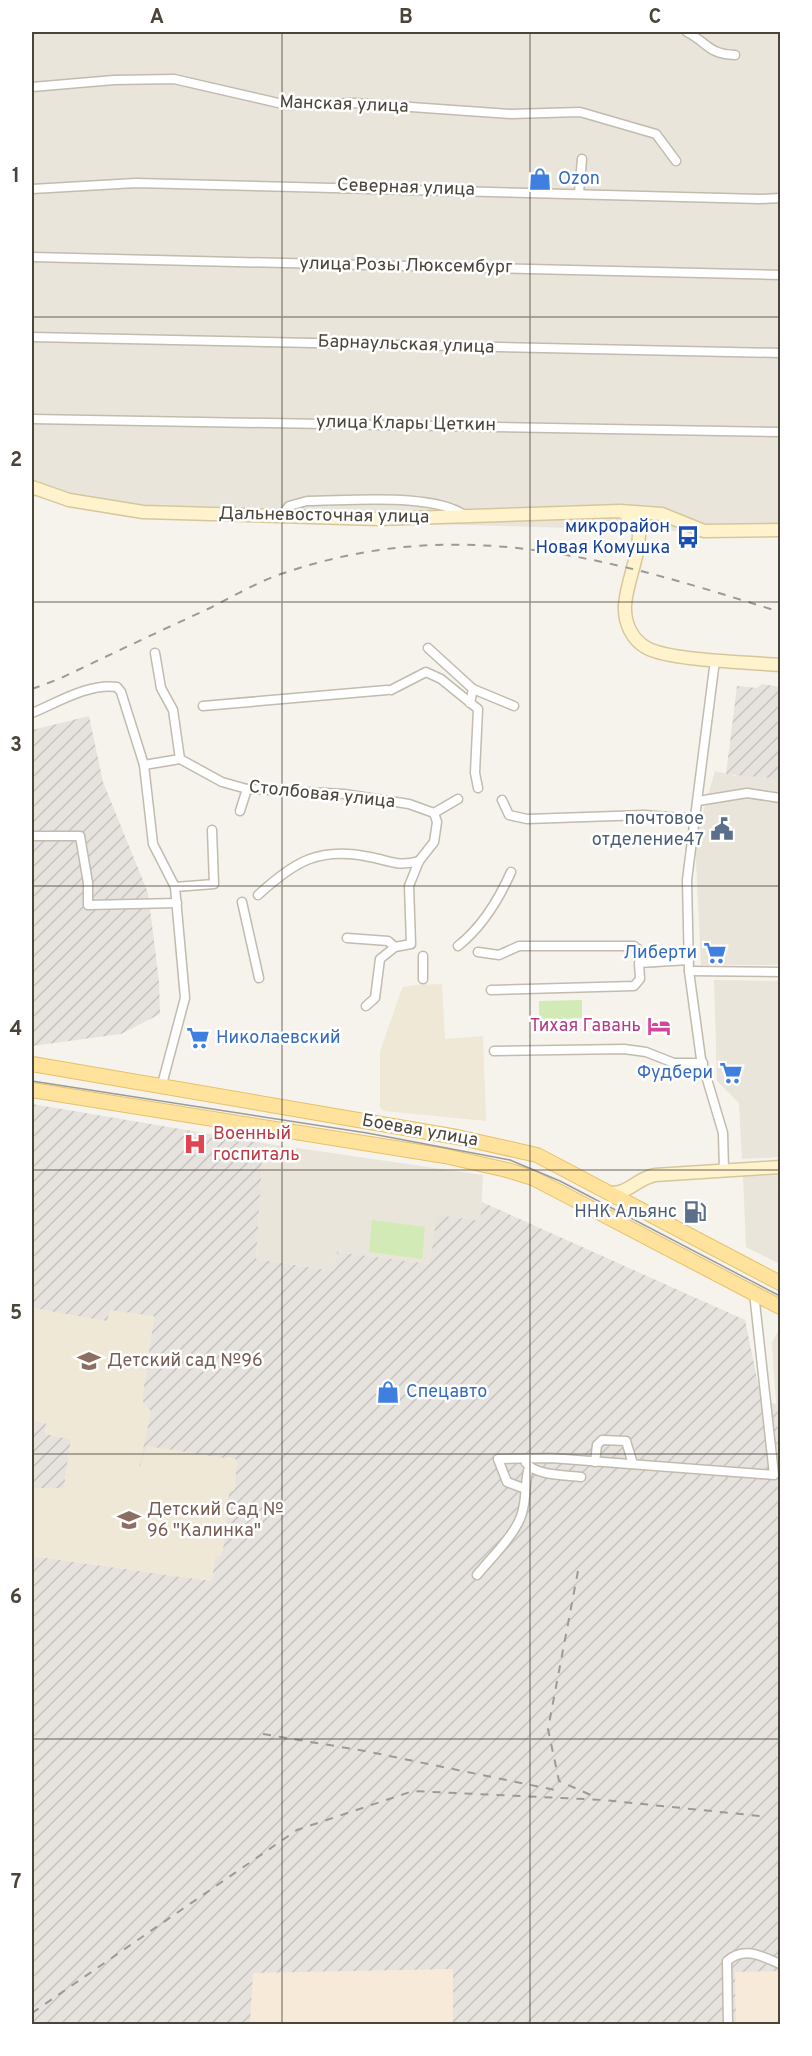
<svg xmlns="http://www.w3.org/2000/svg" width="812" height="2056" viewBox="0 0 812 2056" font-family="Overpass,sans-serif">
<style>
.residential{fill:#eae5da}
.commercial{fill:#f7ead8}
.industrial{fill:url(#industrial-furrows)}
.education{fill:#efe8d6}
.green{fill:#d2eab5}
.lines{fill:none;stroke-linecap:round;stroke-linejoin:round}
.street-casing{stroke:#c2bbae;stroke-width:11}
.secondary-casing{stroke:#d6c79b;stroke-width:15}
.primary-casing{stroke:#e6c16a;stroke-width:16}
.street{stroke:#fff;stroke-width:8}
.secondary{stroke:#fff3cd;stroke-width:12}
.primary{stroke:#ffe39c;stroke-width:14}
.tram{stroke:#9a9a9a;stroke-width:1.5}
.rail{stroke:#9a9a9a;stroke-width:2;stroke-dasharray:8 8;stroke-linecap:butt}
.grid{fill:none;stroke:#4b4439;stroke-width:1.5;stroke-opacity:0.55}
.labels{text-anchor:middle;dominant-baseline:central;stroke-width:5;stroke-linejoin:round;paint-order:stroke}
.street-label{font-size:18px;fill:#4b4439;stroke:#fff}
.shop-label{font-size:18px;fill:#366cbe;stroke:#fff;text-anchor:start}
.transit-label{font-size:18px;fill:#164399;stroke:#fff;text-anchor:end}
.service-label{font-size:18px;fill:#4e5e75;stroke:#fff;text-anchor:end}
.hotel-label{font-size:18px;fill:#b23c85;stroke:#fff;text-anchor:end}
.health-label{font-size:18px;fill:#be3a42;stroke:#fff;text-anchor:start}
.education-label{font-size:18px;fill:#785e54;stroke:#fff;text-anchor:start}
.neatline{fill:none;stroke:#4b4439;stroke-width:2}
.grid-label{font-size:20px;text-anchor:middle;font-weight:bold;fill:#4b4439}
</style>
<defs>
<pattern id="industrial-furrows" width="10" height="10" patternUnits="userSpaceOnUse" patternTransform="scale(1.5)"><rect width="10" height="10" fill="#e6e2dd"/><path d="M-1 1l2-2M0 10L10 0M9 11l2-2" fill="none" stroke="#c7c3be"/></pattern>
</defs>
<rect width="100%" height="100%" fill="#f6f3ec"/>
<!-- residential -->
<g class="residential">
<path d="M 32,32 L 780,32 L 780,534 L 143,516 L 32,496 Z"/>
<path d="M 715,771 L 736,776 L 737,773 L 780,779 L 780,965 L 701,965 L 695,840 Z"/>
<path d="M 714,980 L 780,981 L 780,1157 L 742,1159 L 739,1103 L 717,1081 Z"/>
<path d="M 263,1143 L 483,1175 L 481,1221 L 430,1264 L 337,1252 L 334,1271 L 256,1259 Z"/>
<path d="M 780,1175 L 780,1264 L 746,1247 L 743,1176 Z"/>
<path d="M 780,1327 L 780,1404 L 776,1404 L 772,1343 Z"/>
</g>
<!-- commercial -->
<g class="commercial">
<path d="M 453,1969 L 453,2024 L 250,2024 L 253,1973 Z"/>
<path d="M 735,1971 L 780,1971 L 780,2024 L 736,2024 Z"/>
</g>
<!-- industrial -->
<g class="industrial">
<path d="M 762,684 L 780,687 L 780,779 L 726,774 L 737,686 L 757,688 Z"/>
<path d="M 89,716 L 103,782 L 148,893 L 159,981 L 160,1014 L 121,1034 L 32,1046 L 32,730 Z"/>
<path d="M 32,1104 L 263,1143 L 256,1259 L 334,1271 L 337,1252 L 430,1264 L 437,1215 L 480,1221 L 482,1202 L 745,1320 L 762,1403 L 780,1404 L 780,1971 L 735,1972 L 736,2024 L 453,2024 L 453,1969 L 253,1973 L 250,2024 L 32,2024 L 32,1556 L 212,1581 L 215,1556 L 223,1549 L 229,1490 L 234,1491 L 237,1460 L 229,1458 L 136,1481 L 142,1400 L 154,1316 L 107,1322 L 32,1308 Z"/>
<path d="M 32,1421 L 46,1423 L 45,1434 L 71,1439 L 64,1488 L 32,1488 Z"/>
</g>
<!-- education -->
<g class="education">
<path d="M 442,984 L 445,1039 L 483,1036 L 486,1121 L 384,1111 L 380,1107 L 380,1052 L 401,991 L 403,987 L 415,985 Z"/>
<path d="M 32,1308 L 107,1321 L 110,1310 L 154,1316 L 142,1400 L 151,1411 L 139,1469 L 147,1446 L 237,1460 L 234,1491 L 229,1491 L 223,1549 L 221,1556 L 215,1556 L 212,1581 L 32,1556 L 32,1488 L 64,1488 L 71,1439 L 45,1434 L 46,1423 L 32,1421 Z"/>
</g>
<!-- green -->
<g class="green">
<path d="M 582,1000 L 582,1018 L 539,1020 L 539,1001 Z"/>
<path d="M 372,1220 L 425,1227 L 422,1259 L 369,1252 Z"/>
</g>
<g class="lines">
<!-- street casing -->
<g class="street-casing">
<g id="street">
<path d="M 687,32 C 708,43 708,54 735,55"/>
<path d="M 32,87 L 114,80 L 174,79 L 287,105 L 354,103 L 511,114 L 580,112 L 656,134 L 676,161"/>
<path d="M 32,189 L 136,183 L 760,199 L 780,198"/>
<path d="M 579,193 L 582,159"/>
<path d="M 32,257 L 780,275"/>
<path d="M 32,337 L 780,353"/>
<path d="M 32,419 L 780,432"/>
<path d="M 280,517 L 289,506 L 307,501 C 348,501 437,492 467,517"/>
<path d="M 428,648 L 473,689 L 470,703"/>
<path d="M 155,653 L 161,688 L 173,710 L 180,759"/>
<path d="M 715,660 L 687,880 L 689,971 L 701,1059 L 723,1133 L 724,1170"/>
<path d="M 473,689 L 514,706"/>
<path d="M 391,690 L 426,672 L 441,679 L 478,709 L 475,773 L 478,788"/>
<path d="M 203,706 L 387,690"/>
<path d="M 32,713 C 57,703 88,683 117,687 L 121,692 L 144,765 L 153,844 L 175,887"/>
<path d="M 144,765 L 180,759 L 222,782 L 247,789 L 344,794 L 409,804 L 434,813 L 437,822 L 434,842 L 419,861 L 409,886 L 411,944 L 395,947 L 380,959 L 375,998 L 366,1006"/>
<path d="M 502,800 L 509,815 L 527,819 L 644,815 L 696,819"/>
<path d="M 698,801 L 747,793 L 780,798"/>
<path d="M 240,811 L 247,789"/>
<path d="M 434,813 L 458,799"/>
<path d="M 32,836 L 80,836 L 88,883 L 88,905 L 177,903"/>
<path d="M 258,895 C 294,862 319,846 370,857 C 391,861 398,867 419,861"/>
<path d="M 242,902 L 259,978"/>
<path d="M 347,938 L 388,941 L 395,947"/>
<path d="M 458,946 C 482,927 499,899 511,872"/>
<path d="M 478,952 L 499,955 L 519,946 L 634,946 L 654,962"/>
<path d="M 423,956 L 423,979"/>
<path d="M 689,971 L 780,972"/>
<path d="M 491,990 L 634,986 L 640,979 L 639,963 L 689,960"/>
<path d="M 494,1051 L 624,1049 L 646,1052 L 674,1063 L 703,1063"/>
<path d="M 161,1088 L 185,998 L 175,887 L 214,884 L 212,830"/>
<path d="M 595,1462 L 597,1445 L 602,1440 L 626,1441 L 633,1464"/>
<path d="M 526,1463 C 537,1476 565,1475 581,1477"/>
<path d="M 523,1488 L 507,1482 L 498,1459 L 551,1458 L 774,1475 L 754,1293"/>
<path d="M 477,1575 C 490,1559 517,1533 522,1513 C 527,1497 524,1485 529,1467"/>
<path d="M 728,2024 L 727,1961 C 744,1946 762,1956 780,1964"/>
</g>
</g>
<!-- secondary casing -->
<g class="secondary-casing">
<g id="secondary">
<path d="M 32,487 L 69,500 L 143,512 L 378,519 L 620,511 L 662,514 L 704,531 L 780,530"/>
<path d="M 624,513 L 638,524 C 643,550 627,578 625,605 C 624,623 632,640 647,648 C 671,661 750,662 780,665"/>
<path d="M 612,1193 C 629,1193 638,1178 655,1175 L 780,1167"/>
</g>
</g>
<!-- primary casing -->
<g class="primary-casing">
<g id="primary">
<path d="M 32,1064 L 457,1137 L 537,1155 L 780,1283"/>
<path d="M 32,1090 L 445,1156 L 507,1170 L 533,1178 L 780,1307"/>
</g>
</g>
<!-- street -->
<use href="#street" class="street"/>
<!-- secondary -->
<use href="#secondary" class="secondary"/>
<!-- primary -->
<use href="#primary" class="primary"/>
<!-- tram -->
<path class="tram" d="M 32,1081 L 367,1133 L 510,1160 L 560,1181 L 780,1296"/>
<!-- rail -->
<g class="rail">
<path d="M 32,689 L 59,679 C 109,655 160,631 210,608 C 234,596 259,581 284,573 C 460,513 612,559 780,612"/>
<path d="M 578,1571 L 548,1729 L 559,1781 L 593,1796"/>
<path d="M 263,1734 L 365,1751 L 560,1791"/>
<path d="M 32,2013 L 297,1830 L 413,1791 L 603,1800 L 760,1816"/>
</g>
</g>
<!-- grid -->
<path class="grid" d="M 282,32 L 282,2024M 530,32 L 530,2024M 32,317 L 780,317M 32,602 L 780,602M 32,886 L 780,886M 32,1170 L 780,1170M 32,1454 L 780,1454M 32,1739 L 780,1739"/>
<!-- icons -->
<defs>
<g id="shop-bare" transform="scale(1.8)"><path d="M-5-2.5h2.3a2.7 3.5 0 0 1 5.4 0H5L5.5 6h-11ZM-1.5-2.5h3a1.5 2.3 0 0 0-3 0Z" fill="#3f7fe0" stroke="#fff" stroke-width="2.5" paint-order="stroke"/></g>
<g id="bus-bare" transform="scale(1.8)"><path d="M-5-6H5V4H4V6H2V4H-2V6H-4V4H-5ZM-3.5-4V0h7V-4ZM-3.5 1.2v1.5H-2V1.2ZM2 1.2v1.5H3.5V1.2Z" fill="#1a4fb4" stroke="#fff" stroke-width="2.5" paint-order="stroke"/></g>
<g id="civic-bare" transform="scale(1.8)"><path d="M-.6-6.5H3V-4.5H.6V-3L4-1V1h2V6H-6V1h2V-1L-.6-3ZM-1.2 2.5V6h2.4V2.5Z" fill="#5c6f8a" stroke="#fff" stroke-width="2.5" paint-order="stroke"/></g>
<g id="supermarket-bare" transform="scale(1.8)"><path d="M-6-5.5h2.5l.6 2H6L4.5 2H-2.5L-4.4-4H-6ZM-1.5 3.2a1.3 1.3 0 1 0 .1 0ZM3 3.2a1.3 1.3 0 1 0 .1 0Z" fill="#3f7fe0" stroke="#fff" stroke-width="2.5" paint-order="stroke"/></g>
<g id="hotel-bare" transform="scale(1.8)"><path d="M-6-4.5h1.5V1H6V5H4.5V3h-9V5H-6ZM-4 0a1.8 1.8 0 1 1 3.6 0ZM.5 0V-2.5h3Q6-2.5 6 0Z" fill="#d1479c" stroke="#fff" stroke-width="2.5" paint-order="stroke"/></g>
<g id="hospital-bare" transform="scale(1.8)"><path d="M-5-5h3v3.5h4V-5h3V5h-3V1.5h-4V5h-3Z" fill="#e0444e" stroke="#fff" stroke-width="2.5" paint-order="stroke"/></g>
<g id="fuel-bare" transform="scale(1.8)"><path d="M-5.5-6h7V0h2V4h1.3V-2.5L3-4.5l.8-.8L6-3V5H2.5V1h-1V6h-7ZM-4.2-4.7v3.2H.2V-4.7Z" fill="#5c6f8a" stroke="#fff" stroke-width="2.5" paint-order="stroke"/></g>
<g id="school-bare" transform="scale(1.8)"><path d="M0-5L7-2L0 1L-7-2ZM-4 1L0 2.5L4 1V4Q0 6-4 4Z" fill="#8d6e63" stroke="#fff" stroke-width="2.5" paint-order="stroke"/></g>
</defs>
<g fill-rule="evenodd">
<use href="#shop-bare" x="540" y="179"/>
<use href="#bus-bare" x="688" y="537"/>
<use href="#civic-bare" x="722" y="829"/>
<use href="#supermarket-bare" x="715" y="953"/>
<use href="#hotel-bare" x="659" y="1026"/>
<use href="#supermarket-bare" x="198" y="1038"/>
<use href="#supermarket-bare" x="731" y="1073"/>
<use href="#hospital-bare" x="195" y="1144"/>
<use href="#fuel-bare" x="695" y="1212"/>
<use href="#school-bare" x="89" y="1361"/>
<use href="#shop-bare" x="388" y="1392"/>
<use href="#school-bare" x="129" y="1520"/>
</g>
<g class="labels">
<!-- street labels -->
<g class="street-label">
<text transform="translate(344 105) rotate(2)">Манская улица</text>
<text transform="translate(406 188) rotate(2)">Северная улица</text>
<text transform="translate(406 266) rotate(1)">улица Розы Люксембург</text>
<text transform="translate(406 345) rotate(2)">Барнаульская улица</text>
<text transform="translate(406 424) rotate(1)">улица Клары Цеткин</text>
<text transform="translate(324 516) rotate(1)">Дальневосточная улица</text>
<text transform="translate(322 795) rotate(6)">Столбовая улица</text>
<text transform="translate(420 1131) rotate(10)">Боевая улица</text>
</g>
<!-- shop labels -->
<g class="shop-label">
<text x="558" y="179">Ozon</text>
<text x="697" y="953" text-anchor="end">Либерти</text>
<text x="216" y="1038">Николаевский</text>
<text x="713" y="1073" text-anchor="end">Фудбери</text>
<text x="406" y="1392">Спецавто</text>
</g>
<!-- transit labels -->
<g class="transit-label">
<text x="670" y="527">микрорайон<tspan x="670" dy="21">Новая Комушка</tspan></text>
</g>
<!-- service labels -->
<g class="service-label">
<text x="704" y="819">почтовое<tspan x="704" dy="21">отделение47</tspan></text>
<text x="677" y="1212">ННК Альянс</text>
</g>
<!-- hotel labels -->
<g class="hotel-label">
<text x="641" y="1026">Тихая Гавань</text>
</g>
<!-- health labels -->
<g class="health-label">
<text x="213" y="1134">Военный<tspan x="213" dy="21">госпиталь</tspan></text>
</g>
<!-- education labels -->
<g class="education-label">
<text x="107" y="1361">Детский сад №96</text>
<text x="147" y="1510">Детский Сад №<tspan x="147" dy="21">96 "Калинка"</tspan></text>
</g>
</g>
<!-- border -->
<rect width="812" height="2056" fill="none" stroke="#ffffff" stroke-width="66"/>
<rect x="33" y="33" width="746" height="1990" class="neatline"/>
<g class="grid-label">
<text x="157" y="23">A</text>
<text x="406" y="23">B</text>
<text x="655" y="23">C</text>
<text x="16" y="182">1</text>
<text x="16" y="466">2</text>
<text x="16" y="751">3</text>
<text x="16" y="1035">4</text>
<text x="16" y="1319">5</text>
<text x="16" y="1603">6</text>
<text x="16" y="1888">7</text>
</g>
</svg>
